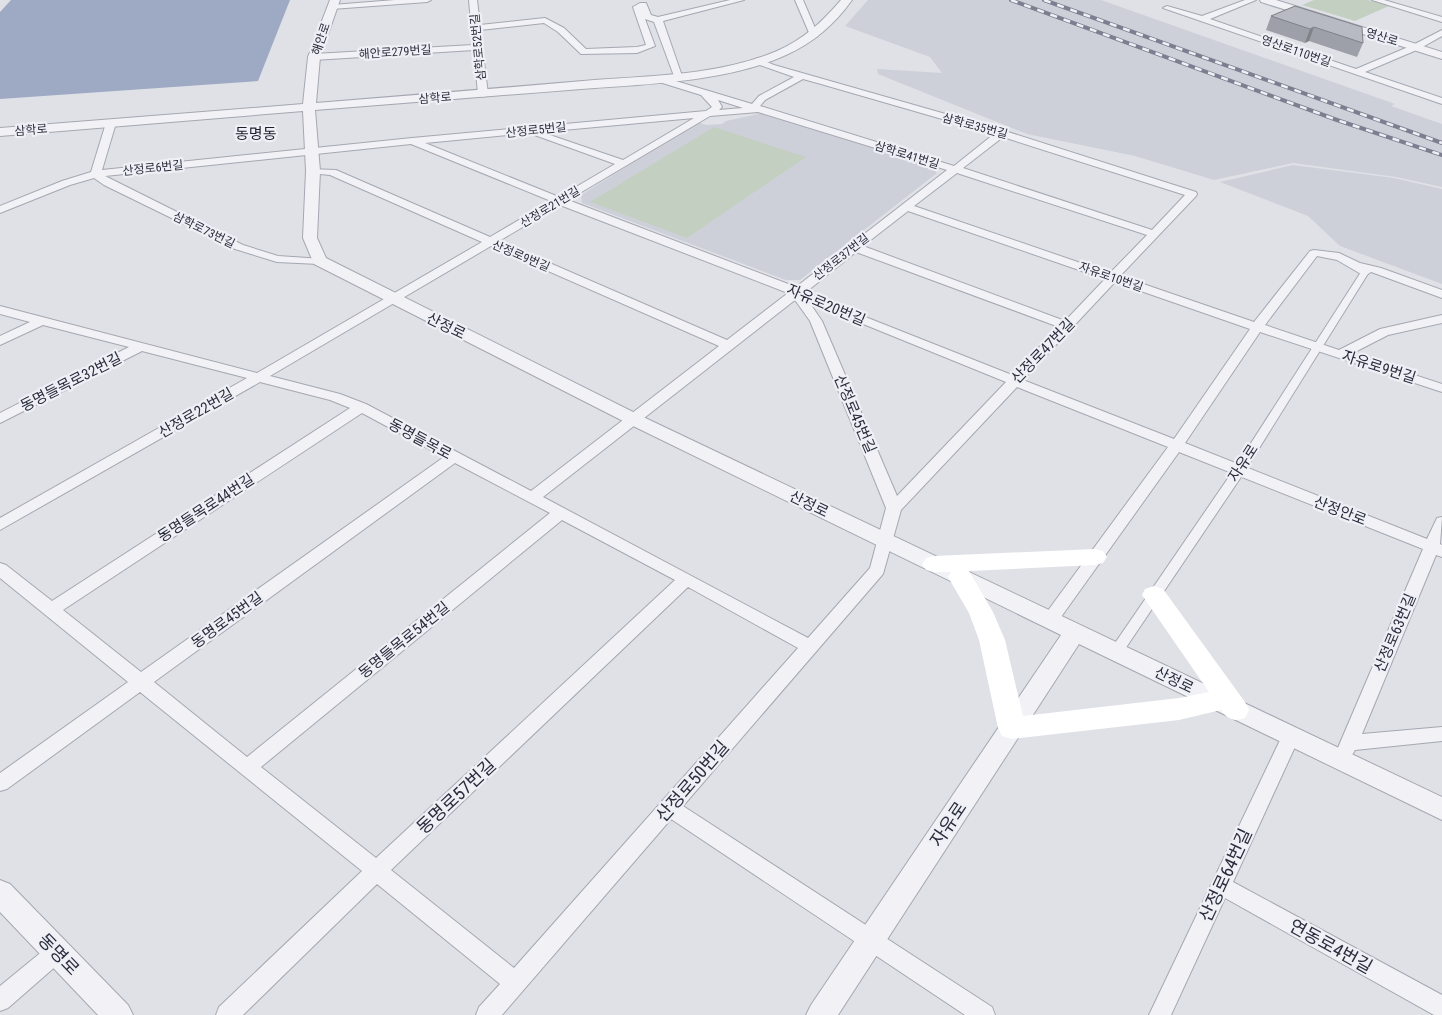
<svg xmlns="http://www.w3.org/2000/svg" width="1442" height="1015" viewBox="0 0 1442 1015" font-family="'Roboto Condensed','Noto Sans KR',sans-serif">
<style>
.built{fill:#ced0d9}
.green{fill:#c3d0c1}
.water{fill:#9eaac4}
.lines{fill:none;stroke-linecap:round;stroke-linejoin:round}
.pedestrian-casing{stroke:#a5a7b1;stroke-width:2}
.minor-casing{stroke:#a5a7b1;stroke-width:2}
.tertiary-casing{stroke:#a5a7b1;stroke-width:2}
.pedestrian{fill:#f2f2f6;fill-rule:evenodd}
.minor{fill:#f2f2f6;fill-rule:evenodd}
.tertiary{fill:#f2f2f6;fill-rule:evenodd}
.secondary{fill:#fff;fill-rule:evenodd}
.rail-casing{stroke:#7b7f8f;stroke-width:4}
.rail{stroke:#eff0f5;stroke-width:2.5;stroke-dasharray:7;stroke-linecap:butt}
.wall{fill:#9da0a8}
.shaded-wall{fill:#808288}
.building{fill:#b7bac3;stroke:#808288}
.labels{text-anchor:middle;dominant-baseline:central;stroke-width:4.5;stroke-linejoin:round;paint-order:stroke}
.far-street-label{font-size:12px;fill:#2a2d3d;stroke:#eff0f5}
.far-quarter-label{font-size:15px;fill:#1c1f2e;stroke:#eff0f5}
.street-label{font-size:15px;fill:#2a2d3d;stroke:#eff0f5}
.near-street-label{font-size:18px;fill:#2a2d3d;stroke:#eff0f5}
</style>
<rect width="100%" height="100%" fill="#dfe1e7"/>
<!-- built -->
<g class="built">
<path d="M 868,0 L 1101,0 L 1395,104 L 1391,106 L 1442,124 L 1442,187 L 1396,177 L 1293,163 L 1214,180 L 1135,156 L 1027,134 L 878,74 L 877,69 L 942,73 L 930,57 L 845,26 Z"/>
<path d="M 763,113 L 932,167 L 937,173 L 800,280 L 786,280 L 582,203 L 581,195 L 697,122 L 706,125 L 722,124 L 726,121 Z"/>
<path d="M 1293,165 L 1394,178 L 1442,189 L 1442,284 L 1340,246 L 1308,216 L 1220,182 Z"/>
</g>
<!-- green -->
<g class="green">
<path d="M 1314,0 L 1368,0 L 1389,6 L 1355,21 L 1302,5 Z"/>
<path d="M 714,127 L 806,157 L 687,238 L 590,202 Z"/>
</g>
<!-- water -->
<path class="water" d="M 11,0 L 290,0 L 258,81 L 0,99 L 0,12 Z"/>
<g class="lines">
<!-- pedestrian casing -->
<g class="pedestrian-casing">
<path id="pedestrian" d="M 1365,269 L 1369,272 L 1243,474 L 1121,655 L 1116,657 L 1111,655 L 1110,652 L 1111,649 L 1235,468 L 1361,272 Z"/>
</g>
<!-- minor casing -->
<g class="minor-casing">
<g id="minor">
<path d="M 395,0 L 431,0 L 427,2 L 332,9 L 328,7 L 332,5 Z"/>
<path d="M 469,0 L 477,0 L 480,25 L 545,18 L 564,28 L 586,49 L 637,47 L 646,45 L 633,7 L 640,3 L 646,3 L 651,15 L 658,17 L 730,0 L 744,0 L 663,21 L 682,76 L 678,79 L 674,76 L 654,22 L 645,19 L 655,46 L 637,53 L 581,54 L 558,32 L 544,23 L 480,30 L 488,94 L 483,97 L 478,94 L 474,50 L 314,60 L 310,57 L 314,54 L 473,45 Z"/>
<path d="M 795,0 L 803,0 L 818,35 L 817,37 L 810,35 Z"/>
<path d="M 1245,0 L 1256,0 L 1210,19 L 1356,69 L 1413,45 L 1442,30 L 1442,36 L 1419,49 L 1365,72 L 1442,98 L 1442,104 L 1163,8 L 1167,6 L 1202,16 Z"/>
<path d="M 1372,0 L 1384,0 L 1442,17 L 1442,22 Z"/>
<path d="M 757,58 L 774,65 L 1005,131 L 1196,192 L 1197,194 L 1196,196 L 1120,276 L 1254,322 L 1310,251 L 1314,250 L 1339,253 L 1360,263 L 1381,268 L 1442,290 L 1442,298 L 1374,273 L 1371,272 L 1365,276 L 1361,274 L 1337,260 L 1317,256 L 1265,325 L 1339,350 L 1380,329 L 1442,315 L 1442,323 L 1388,335 L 1351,354 L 1442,384 L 1442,392 L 1260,332 L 1185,443 L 1427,539 L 1437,518 L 1442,517 L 1440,544 L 1442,545 L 1442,557 L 1436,555 L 1362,734 L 1442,727 L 1442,741 L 1355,750 L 1352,755 L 1346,758 L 1340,755 L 1337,750 L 1423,549 L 1179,452 L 1056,624 L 1050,626 L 1044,624 L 1042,620 L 1044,616 L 1168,447 L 1017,387 L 901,510 L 883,574 L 683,806 L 992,1007 L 995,1015 L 965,1015 L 671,819 L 502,1015 L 476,1015 L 479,1007 L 500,984 L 377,884 L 243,1015 L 216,1015 L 219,1007 L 362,871 L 140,692 L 7,789 L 0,791 L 0,773 L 128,682 L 0,578 L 0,563 L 6,565 L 52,601 L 350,408 L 330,400 L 260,382 L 0,530 L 0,518 L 247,378 L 142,351 L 0,423 L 0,413 L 129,347 L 43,325 L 0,345 L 0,336 L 30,322 L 0,314 L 0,306 L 257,373 L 482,242 L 330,175 L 309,173 L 308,171 L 309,169 L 336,170 L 490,237 L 551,201 L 411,144 L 105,176 L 243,245 L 278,256 L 323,259 L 325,261 L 323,263 L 319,264 L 277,262 L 235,249 L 104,185 L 94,178 L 70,185 L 0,213 L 0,206 L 62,181 L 91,172 L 106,123 L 111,120 L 116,123 L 102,170 L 412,138 L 706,111 L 712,107 L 701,95 L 656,81 L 656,77 L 659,76 L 752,104 L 759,96 L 794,77 L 754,63 L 753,61 ZM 803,79 L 821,84 L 994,134 L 954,166 L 760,106 L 765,100 ZM 718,100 L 743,108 L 719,110 L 722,107 ZM 758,112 L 947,170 L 796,287 L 568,200 L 710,116 ZM 694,118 L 623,160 L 541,132 ZM 529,133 L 615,164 L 559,197 L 425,143 ZM 1003,137 L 1185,195 L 1152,230 L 963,168 ZM 957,173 L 1147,235 L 1110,273 L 914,206 ZM 560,205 L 788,293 L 727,340 L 499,241 ZM 908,211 L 1105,279 L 1065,321 L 863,246 ZM 491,246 L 719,346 L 531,491 L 366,404 L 340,394 L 270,376 ZM 856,252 L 1059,327 L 1012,375 L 835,305 L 806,292 ZM 1115,282 L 1250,329 L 1174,439 L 1023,380 ZM 795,300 L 810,321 L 886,508 L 870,568 L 808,638 L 543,497 ZM 809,302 L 1006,382 L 897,496 L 822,321 ZM 362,413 L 444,457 L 141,672 L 63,610 ZM 455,463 L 550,513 L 247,757 L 154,682 ZM 562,520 L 675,580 L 376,858 L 261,767 ZM 688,587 L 798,648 L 514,968 L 391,870 Z"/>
<path d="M 1291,728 L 1297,731 L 1300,736 L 1233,882 L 1442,995 L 1442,1015 L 1434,1015 L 1225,898 L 1171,1015 L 1149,1015 L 1282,736 L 1285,731 Z"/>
<path d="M 57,942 L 64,945 L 68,952 L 64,959 L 8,1008 L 0,1011 L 0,986 L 50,945 Z"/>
</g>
</g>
<!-- tertiary casing -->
<g class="tertiary-casing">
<g id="tertiary">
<path d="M 330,0 L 340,0 L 320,57 L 316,103 C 405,96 494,89 583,81 C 645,76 719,76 777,51 C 804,39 822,22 841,0 L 852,0 C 835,24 813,43 786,55 C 727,82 645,84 581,89 C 492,96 404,103 315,110 L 320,171 L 317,238 L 326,258 L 639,415 L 1442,797 L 1442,820 L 1079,644 L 838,1015 L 806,1015 L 811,1005 L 1061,635 L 627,423 L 314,264 L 303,238 L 306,171 L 303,111 L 0,136 L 0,128 L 303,104 L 308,57 Z"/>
<path d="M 1260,0 L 1276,0 L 1442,52 L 1442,59 L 1261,2 Z"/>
<path d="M 0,880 L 10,884 L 128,1005 L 133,1015 L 98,1015 L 0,912 Z"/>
</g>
</g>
<!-- pedestrian -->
<use href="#pedestrian" class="pedestrian"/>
<!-- minor -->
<use href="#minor" class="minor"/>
<!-- tertiary -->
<use href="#tertiary" class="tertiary"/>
<!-- secondary -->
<path class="secondary" d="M 1095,549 L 1103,551 L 1107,557 L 1103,563 L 1095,565 L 969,571 L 993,612 L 1005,640 L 1023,716 L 1179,698 L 1209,692 L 1142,595 L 1145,589 L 1154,586 L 1163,589 L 1245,702 L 1249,710 L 1245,718 C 1234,722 1228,720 1221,710 L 1179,720 L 1012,739 L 1002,736 L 998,728 L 979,640 L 969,613 L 948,577 L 951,572 L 934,572 L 926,570 L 922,564 L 926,558 L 934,556 Z"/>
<!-- rail casing -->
<g class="rail-casing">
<g id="rail">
<path d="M 1011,0 L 1337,120 L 1442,155"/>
<path d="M 1044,0 L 1442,143"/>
</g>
</g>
<!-- rail -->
<use href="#rail" class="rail"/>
</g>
<!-- wall -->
<path class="wall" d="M 1295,6 L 1363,43 L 1357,57 L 1309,41 L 1305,43 L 1266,30 L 1271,16 Z"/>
<!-- shaded-wall -->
<path class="shaded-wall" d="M 1314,27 L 1309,41 L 1305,43 L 1310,29 Z"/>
<!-- building -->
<path class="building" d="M 1295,6 L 1362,27 L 1363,43 L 1314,27 L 1310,29 L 1271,16 Z"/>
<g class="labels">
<!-- far-street labels -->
<g class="far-street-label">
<text transform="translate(1382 37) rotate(17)">영산로</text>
<text transform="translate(321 39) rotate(-71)">해안로</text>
<text transform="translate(478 47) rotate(-96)">삼학로52번길</text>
<text transform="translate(1296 51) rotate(19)">영산로110번길</text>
<text transform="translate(395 52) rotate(-4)">해안로279번길</text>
<text transform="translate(435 98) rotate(-5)">삼학로</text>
<text transform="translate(975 126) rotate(15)">삼학로35번길</text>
<text transform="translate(31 130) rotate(-5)">삼학로</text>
<text transform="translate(536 130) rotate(-6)">산정로5번길</text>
<text transform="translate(907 155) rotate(17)">삼학로41번길</text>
<text transform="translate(153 168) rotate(-6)">산정로6번길</text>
<text transform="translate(550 207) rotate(-31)">산정로21번길</text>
<text transform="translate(204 230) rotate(26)">삼학로73번길</text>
<text transform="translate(521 256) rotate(23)">산정로9번길</text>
<text transform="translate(841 257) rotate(-38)">산정로37번길</text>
<text transform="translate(1111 277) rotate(19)">자유로10번길</text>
</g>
<!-- far-quarter labels -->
<g class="far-quarter-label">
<text x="256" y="134">동명동</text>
</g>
<!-- street labels -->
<g class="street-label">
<text transform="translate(826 305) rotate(23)">자유로20번길</text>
<text transform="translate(446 326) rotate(26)">산정로</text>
<text transform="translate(1043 351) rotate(-46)">산정로47번길</text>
<text transform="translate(1379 367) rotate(18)">자유로9번길</text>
<text transform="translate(71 382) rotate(-27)">동명들목로32번길</text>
<text transform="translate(196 413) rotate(-30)">산정로22번길</text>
<text transform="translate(855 414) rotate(67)">산정로45번길</text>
<text transform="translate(420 439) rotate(28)">동명들목로</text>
<text transform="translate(1243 463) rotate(-57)">자유로</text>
<text transform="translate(809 504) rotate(26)">산정로</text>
<text transform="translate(206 508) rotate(-33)">동명들목로44번길</text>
<text transform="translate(1340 511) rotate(21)">산정안로</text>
<text transform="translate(227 620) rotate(-36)">동명로45번길</text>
<text transform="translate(1395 633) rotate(-67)">산정로63번길</text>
<text transform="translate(404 640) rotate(-39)">동명들목로54번길</text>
<text transform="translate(1174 680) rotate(26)">산정로</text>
</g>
<!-- near-street labels -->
<g class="near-street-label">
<text transform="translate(692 781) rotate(-49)">산정로50번길</text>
<text transform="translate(456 796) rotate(-43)">동명로57번길</text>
<text transform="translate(948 824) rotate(-56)">자유로</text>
<text transform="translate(1225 875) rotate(-65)">산정로64번길</text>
<text transform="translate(1331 946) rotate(29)">연동로4번길</text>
<text transform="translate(59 954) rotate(46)">동명로</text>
</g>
</g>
</svg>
